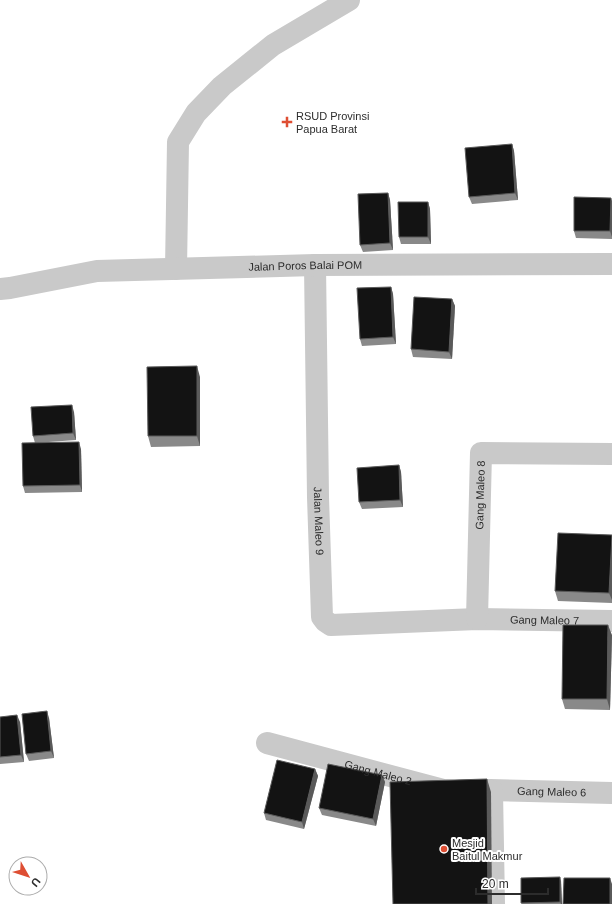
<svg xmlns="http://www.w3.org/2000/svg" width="612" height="904" viewBox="0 0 612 904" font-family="Arial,sans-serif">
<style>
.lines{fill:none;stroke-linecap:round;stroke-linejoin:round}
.minor{stroke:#c9c9c9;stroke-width:22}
.wall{fill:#898989}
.shaded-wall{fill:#5a5a5a}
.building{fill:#131313;stroke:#5a5a5a}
.poi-dot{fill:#de4e33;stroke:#fff;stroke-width:1.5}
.labels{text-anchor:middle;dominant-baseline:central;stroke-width:4;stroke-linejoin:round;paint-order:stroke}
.poi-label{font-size:11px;fill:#2c2c2c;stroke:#fff;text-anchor:start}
.street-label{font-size:11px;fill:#2c2c2c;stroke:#fff}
</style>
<rect width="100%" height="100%" fill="#fff"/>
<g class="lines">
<!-- minor -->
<g class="minor">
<path id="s1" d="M 315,265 L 318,497 L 322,617 L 325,621 L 331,625 L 477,619 L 612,621"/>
<path d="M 176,269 L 178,142 L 196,113 L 222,86 L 273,45 L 349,0"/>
<path id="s2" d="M 0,289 L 10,288 L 97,271 L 315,265 L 612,264"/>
<path id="s3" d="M 477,619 L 481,453 L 612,454"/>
<path id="s4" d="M 267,743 L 443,790 L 455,791 L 490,790 L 612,793"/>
<path d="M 492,791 L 494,904"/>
</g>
</g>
<!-- wall -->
<g class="wall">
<path d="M 512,144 L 514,151 L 518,200 L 472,204 L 469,197 Z"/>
<path d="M 388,193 L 390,200 L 393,250 L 363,252 L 360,245 Z"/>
<path d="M 612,201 L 612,239 L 576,238 L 574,231 Z"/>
<path d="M 428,202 L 430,209 L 431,244 L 401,244 L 399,237 Z"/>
<path d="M 391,287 L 393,294 L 396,344 L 362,346 L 360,339 Z"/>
<path d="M 452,299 L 455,306 L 452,359 L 413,357 L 411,349 Z"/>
<path d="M 200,377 L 200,446 L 151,447 L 148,436 Z"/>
<path d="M 74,412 L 76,440 L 35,443 L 33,436 Z"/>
<path d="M 81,449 L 82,492 L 25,493 L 23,486 Z"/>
<path d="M 399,465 L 401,472 L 403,507 L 362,509 L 359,502 Z"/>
<path d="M 612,535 L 612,603 L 558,601 L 555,591 Z"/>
<path d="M 612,635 L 610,710 L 565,709 L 562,699 Z"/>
<path d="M 0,717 L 20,722 L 24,762 L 0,764 Z"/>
<path d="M 49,718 L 54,758 L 29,761 L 26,754 Z"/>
<path d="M 315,769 L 318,776 L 304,829 L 266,820 L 264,813 Z"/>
<path d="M 382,775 L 385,782 L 376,826 L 322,815 L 319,808 Z"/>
<path d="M 561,881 L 562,904 L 522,904 L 521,903 Z"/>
</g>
<!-- shaded-wall -->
<g class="shaded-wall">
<path d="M 512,144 L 514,151 L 518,200 L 515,193 Z"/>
<path d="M 388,193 L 390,200 L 393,250 L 390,243 Z"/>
<path d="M 611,198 L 612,201 L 612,237 L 610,231 Z"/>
<path d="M 428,202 L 430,209 L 431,244 L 428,237 Z"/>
<path d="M 391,287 L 393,294 L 396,344 L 393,337 Z"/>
<path d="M 452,299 L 455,306 L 452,359 L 449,352 Z"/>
<path d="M 197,366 L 200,377 L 200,446 L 197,436 Z"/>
<path d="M 72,405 L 74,412 L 76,440 L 73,433 Z"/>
<path d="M 79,442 L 81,449 L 82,492 L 80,485 Z"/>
<path d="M 399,465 L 401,472 L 403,507 L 400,500 Z"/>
<path d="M 612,540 L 612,600 L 609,593 Z"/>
<path d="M 608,625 L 612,635 L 610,710 L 607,699 Z"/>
<path d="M 47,711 L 49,718 L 54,758 L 51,751 Z"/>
<path d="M 17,715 L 20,722 L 24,762 L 21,755 Z"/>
<path d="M 315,769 L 318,776 L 304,829 L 302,822 Z"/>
<path d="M 382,775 L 385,782 L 376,826 L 373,819 Z"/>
<path d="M 487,779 L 491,792 L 492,904 L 488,904 Z"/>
<path d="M 560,877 L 561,881 L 562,904 L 561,904 L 560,902 Z"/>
<path d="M 610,878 L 612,884 L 612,904 L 610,904 Z"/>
</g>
<!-- building -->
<g class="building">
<path d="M 512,144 L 515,193 L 469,197 L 465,148 Z"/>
<path d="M 388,193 L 390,243 L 360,245 L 358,194 Z"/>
<path d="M 574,197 L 611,198 L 610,231 L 574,231 Z"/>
<path d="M 398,202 L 428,202 L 428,237 L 399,237 Z"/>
<path d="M 391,287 L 393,337 L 360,339 L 357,288 Z"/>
<path d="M 414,297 L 452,299 L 449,352 L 411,349 Z"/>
<path d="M 197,366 L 197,436 L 148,436 L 147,367 Z"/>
<path d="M 72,405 L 73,433 L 33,436 L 31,407 Z"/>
<path d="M 79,442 L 80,485 L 23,486 L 22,443 Z"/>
<path d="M 399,465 L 400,500 L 359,502 L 357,468 Z"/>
<path d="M 558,533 L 612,535 L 609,593 L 555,591 Z"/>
<path d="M 563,625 L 608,625 L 607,699 L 562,699 Z"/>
<path d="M 47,711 L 51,751 L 26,754 L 22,714 Z"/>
<path d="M 17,715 L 21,755 L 0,757 L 0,717 Z"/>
<path d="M 277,760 L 315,769 L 302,822 L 264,813 Z"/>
<path d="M 328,764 L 382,775 L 373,819 L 319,808 Z"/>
<path d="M 487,779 L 488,904 L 393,904 L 390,782 Z"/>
<path d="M 560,877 L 560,902 L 521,903 L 521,878 Z"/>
<path d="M 564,878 L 610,878 L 610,904 L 563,904 Z"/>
</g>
<!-- markers -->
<g class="poi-dot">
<path d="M285 116h4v4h4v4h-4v4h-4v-4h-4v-4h4z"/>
<circle cx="444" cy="849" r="4"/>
</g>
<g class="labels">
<!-- poi labels -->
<g class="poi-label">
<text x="296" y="116">RSUD Provinsi<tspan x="296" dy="13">Papua Barat</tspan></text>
<text x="452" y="843">Mesjid<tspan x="452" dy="13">Baitul Makmur</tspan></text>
</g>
<!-- street labels -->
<g class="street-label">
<text stroke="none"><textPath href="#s2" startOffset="307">Jalan Poros Balai POM</textPath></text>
<text stroke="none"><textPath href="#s3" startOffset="124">Gang Maleo 8</textPath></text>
<text stroke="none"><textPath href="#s1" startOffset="256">Jalan Maleo 9</textPath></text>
<text stroke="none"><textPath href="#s1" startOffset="578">Gang Maleo 7</textPath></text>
<text stroke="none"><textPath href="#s4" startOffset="115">Gang Maleo 2</textPath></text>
<text stroke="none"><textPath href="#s4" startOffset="291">Gang Maleo 6</textPath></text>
</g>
</g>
<!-- north arrow -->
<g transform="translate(28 876) rotate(129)"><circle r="19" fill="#ffffff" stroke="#ababab"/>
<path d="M0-3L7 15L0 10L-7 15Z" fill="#de4e33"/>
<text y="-6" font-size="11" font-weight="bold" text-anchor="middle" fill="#2c2c2c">U</text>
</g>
<!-- scale -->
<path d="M476 888v6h72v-6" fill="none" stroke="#2c2c2c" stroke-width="2"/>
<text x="482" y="888" font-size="12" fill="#2c2c2c" stroke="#ffffff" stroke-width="3" paint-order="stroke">20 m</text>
</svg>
